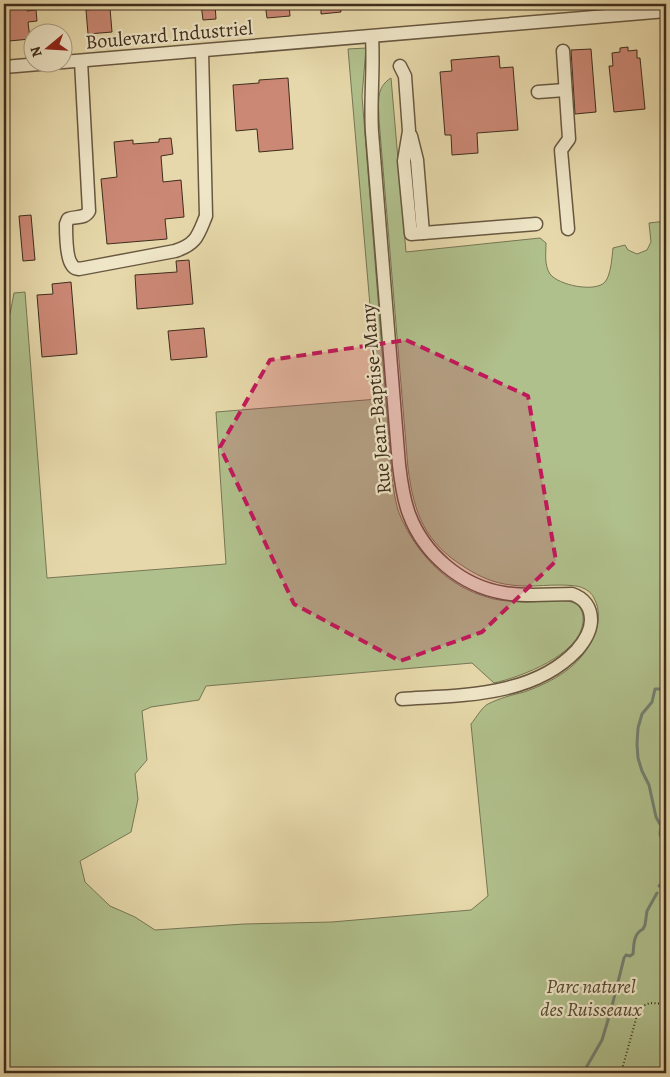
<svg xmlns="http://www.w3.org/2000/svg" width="670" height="1077" viewBox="0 0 670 1077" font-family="Alegreya,serif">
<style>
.green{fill:#b0c08c;stroke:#777654}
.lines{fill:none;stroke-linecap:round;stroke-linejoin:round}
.stream{stroke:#738172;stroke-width:3}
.building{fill:#cb8875;stroke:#3e2d1c}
.minor-casing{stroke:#685840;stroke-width:15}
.path{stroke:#3e2d1c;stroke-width:2;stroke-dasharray:1 2.5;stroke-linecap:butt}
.minor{stroke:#efe6c8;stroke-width:12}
.marked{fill:#c2185b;fill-opacity:0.2;stroke:#c2185b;stroke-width:4;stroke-dasharray:10 6;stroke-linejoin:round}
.labels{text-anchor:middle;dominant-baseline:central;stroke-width:4.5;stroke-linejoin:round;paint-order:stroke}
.street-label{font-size:20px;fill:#3e2d1c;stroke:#efe6c8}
.park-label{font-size:20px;font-style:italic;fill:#554a32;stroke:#efe6c8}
</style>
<rect width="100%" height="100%" fill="#e6d8aa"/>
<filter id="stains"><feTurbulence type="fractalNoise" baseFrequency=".004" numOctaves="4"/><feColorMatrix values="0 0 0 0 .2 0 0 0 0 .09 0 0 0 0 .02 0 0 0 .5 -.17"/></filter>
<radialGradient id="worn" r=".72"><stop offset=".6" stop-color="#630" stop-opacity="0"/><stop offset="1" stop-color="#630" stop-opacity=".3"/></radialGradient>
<!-- green -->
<path class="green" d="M 366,48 L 362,96 L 392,477 C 394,492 396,510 404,524 C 421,558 450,587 487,597 C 498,601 510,601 521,602 C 535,603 563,597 574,603 C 581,606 584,614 583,622 C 580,655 521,677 494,683 L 472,663 L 206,686 L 199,700 L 151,707 L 142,711 L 147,760 L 135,774 L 138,799 L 131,832 L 80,861 L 85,882 L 110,906 L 135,917 L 155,930 L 244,924 L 332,922 L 471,910 L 488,896 L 471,724 C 476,718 482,707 488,704 C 500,698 512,695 524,692 C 553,682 581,666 593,638 C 599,624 601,611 594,598 C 591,591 583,587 576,586 C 555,583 532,588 511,585 C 494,583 480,577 466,568 C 425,543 414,514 408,468 L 379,120 C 379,103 375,88 391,78 L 406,252 L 540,238 L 546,243 C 546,253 544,265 550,274 C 558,285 595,293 605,282 C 611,275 612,257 613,248 L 625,245 L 628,250 L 637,254 L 647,250 L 651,242 L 649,223 L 666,221 L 666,1073 L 4,1073 L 4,310 L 10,314 L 14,293 L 25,292 L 47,578 L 226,564 L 216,412 L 378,399 L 348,49 Z"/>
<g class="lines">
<!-- stream -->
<g class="stream">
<path d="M 666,681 L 665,685 L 661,689 L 655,689 L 652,702 L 642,714 L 638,728 L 637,744 L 638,758 L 642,771 L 649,785 L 656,817 L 661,826 L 660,834 L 666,852"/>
<path d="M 659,886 L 666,879"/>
<path d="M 583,1073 L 602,1040 L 611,1010 L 624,958 L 626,955 L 630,956 L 633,954 C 634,945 633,934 643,929 L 645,925 L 647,911 L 657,893"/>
</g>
</g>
<!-- building -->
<g class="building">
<path d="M 27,4 L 27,11 L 36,10 L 37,21 L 28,22 L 30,39 L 9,41 L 6,5 Z"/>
<path d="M 201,4 L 215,4 L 216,19 L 203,20 Z"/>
<path d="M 265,4 L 289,4 L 290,16 L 267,18 Z"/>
<path d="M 321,4 L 340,4 L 341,12 L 321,14 Z"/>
<path d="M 110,8 L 112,32 L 88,34 L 86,10 Z"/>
<path d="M 628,47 L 628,51 L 637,50 L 637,58 L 640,58 L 645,109 L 614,112 L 609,66 L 613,66 L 612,53 L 620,52 L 620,48 Z"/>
<path d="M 591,49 L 596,112 L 575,114 L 571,50 Z"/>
<path d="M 499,56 L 500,68 L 513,67 L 518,130 L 477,133 L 478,153 L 452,155 L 451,135 L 445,135 L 440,72 L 452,71 L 451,60 Z"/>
<path d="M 288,78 L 293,149 L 259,152 L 257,129 L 236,131 L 233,85 L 259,83 L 259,80 Z"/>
<path d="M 171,138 L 173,154 L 161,156 L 163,182 L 181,180 L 184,217 L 165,219 L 167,239 L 107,244 L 101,179 L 117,177 L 114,142 L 133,140 L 133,144 L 159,142 L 159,139 Z"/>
<path d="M 31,215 L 35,260 L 23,261 L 19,216 Z"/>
<path d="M 189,260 L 193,304 L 137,309 L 135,275 L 177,272 L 176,261 Z"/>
<path d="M 71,282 L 77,354 L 42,357 L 37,295 L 53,294 L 52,284 Z"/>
<path d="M 204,328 L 207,357 L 171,360 L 168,331 Z"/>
</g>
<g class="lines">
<!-- minor casing -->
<g class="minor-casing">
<g id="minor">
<path d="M 372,37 C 374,69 370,100 372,132 L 399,465 C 401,482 403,498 409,514 C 424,554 461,586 504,593 C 526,597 550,594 572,594 C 584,598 591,607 591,620 C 591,631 584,642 577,650 C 533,697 461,695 402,699"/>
<path d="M 563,51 L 569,139 L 561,150 L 568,229"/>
<path d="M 81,61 L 89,211 C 85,219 76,216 68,219 L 66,224 C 66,234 66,258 72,265 C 74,269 75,268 79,269 L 175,251 C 197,244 198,235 206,216 L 202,51"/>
<path d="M 400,66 L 405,76 L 409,131 L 404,161 L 411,234 L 536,224"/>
<path d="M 4,67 L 666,11"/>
<path d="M 538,92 L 565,90"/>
<path d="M 411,136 L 417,160 L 423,233"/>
</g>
</g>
<!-- path -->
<path class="path" d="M 621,1073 L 636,1019 L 640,1007 L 650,1003 L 666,1004"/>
<!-- minor -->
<use href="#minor" class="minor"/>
</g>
<!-- marked area -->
<path class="marked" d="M 406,340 L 528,396 L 556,561 L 482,632 L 400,661 L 294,604 L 220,447 L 270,360 Z"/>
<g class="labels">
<!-- street labels -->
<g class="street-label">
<text transform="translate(169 35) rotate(-5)">Boulevard Industriel</text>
<text transform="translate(376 399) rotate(-95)">Rue Jean-Baptise-Many</text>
</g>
<!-- park labels -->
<g class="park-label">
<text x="591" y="986">Parc naturel<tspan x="591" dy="23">des Ruisseaux</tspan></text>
</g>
</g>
<!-- margin -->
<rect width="670" height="1077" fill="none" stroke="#e6d8aa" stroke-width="20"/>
<rect x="5" y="5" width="660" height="1067" fill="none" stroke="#3e2d1c" stroke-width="2.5"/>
<rect x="10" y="10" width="650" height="1057" fill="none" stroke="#3e2d1c"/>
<!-- north arrow -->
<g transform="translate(48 48) rotate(252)"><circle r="24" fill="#efe6c8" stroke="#a89c83"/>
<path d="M0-4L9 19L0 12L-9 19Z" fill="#8f2418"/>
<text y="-8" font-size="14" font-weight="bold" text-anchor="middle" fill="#3e2d1c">N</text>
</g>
<rect width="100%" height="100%" filter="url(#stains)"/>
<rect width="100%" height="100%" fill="url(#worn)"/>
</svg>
